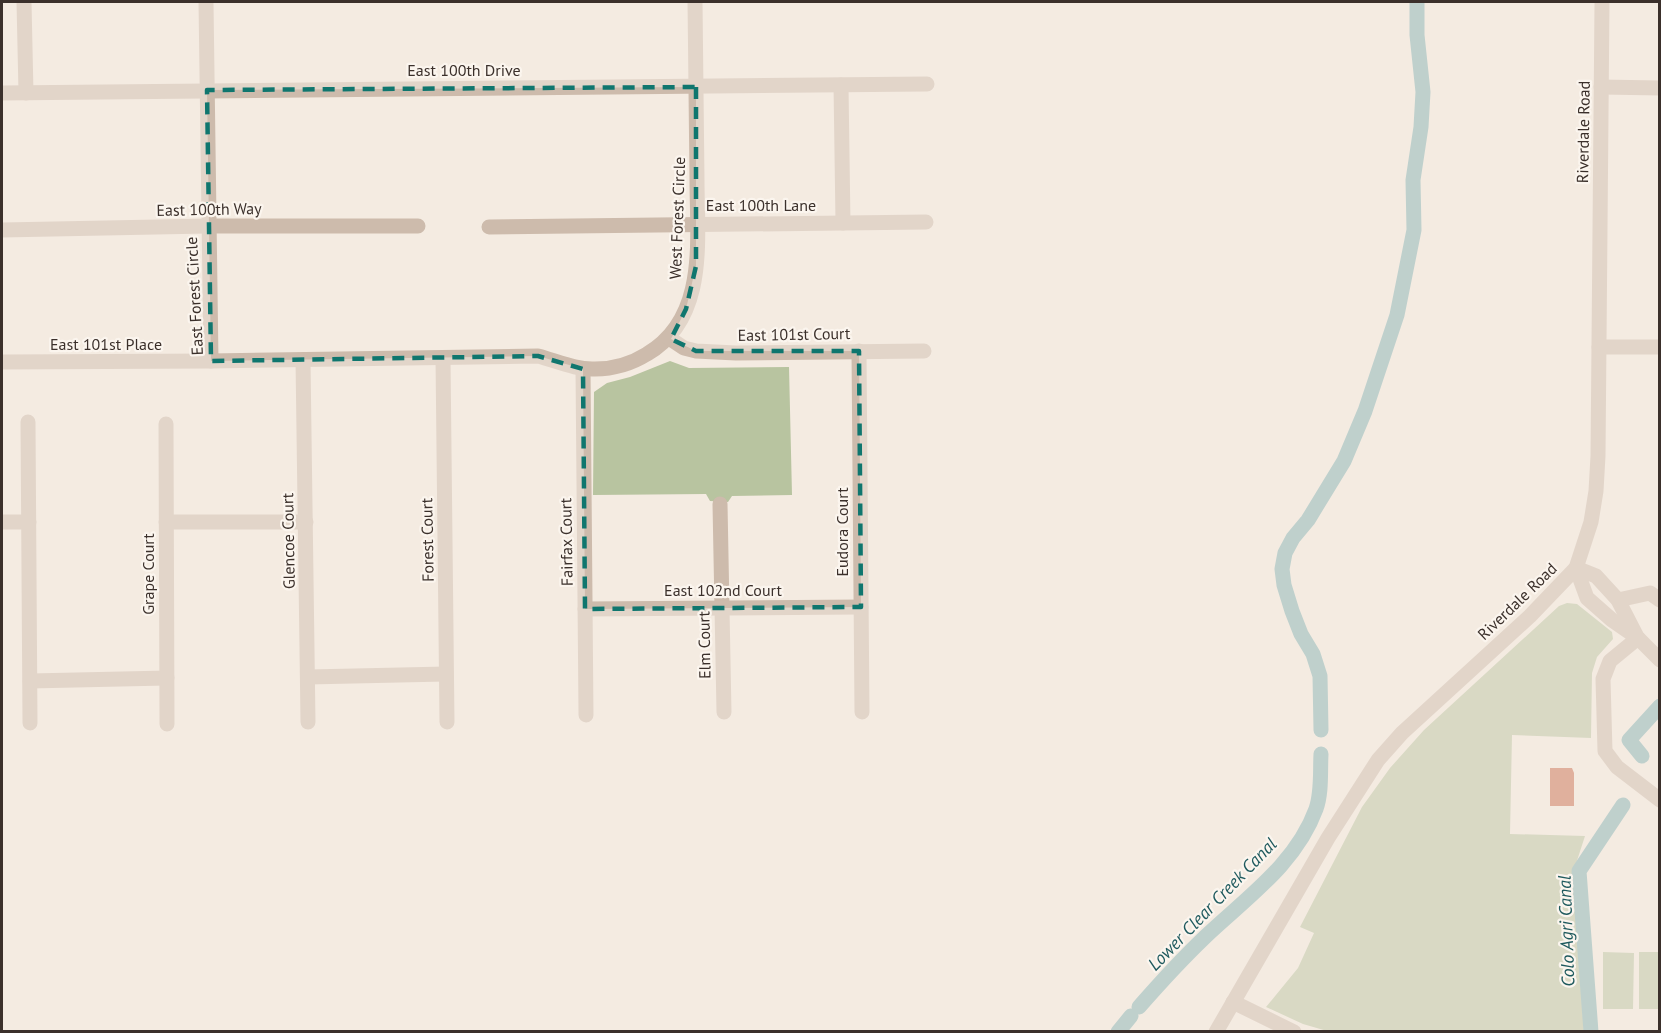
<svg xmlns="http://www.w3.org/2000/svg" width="1661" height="1033" viewBox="0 0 1661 1033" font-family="'PT Sans',sans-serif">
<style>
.green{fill:#b8c4a0}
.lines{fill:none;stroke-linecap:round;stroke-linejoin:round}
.canal{stroke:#7fb0b2;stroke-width:15}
.building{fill:#c8694b}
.minor{stroke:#cdbbac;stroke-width:15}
.tertiary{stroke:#cdbbac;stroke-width:15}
.marked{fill:none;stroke:#0f766e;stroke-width:4.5;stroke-dasharray:12 8;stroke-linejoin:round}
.labels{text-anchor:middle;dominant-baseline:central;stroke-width:4.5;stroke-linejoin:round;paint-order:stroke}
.street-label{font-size:16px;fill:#3b302b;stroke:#fbf5ee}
.water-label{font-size:18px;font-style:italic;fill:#1f5a5e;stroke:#fbf5ee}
</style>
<rect width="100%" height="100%" fill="#f4ebe1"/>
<!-- green -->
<g class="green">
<path d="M 670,361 L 689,368 L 789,367 L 792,495 L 732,496 L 728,502 L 710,501 L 706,494 L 593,495 L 594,392 L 607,383 L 630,377 Z"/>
<path d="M 1567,603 L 1577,604 L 1612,632 L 1613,639 L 1597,657 L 1592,673 L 1591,738 L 1512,735 L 1510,834 L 1585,836 L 1573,873 L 1584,1031 L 1327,1031 L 1303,1024 L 1266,1007 L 1298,968 L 1314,933 L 1300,927 L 1362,807 L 1390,768 L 1424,730 L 1559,606 Z"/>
<path d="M 1603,952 L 1634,953 L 1633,1009 L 1603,1009 Z"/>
<rect x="1639" y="952" width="20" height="57"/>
</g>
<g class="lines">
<!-- canal -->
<g class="canal">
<path d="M 1321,730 L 1320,676 L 1313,654 L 1301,634 L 1292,611 L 1284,585 L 1282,569 L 1285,553 L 1293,538 L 1308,520 L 1344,461 L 1365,411 L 1397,315 L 1414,230 L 1413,180 L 1421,127 L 1423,92 L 1417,35 L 1417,2"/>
<path d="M 1642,756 L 1629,740 L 1660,706"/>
<path d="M 1139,1007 C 1160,983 1182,959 1205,937 C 1246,898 1296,864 1316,809 C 1322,792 1320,772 1321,754"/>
<path d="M 1118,1032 L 1131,1016"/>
<path d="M 1591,1032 L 1579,871 L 1623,805"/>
</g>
</g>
<!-- building -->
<path class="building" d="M 1550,768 L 1572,768 L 1574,773 L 1574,806 L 1550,806 Z"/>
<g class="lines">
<!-- minor -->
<g class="minor">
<path d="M 24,2 L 26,93"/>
<path d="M 206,2 L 211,361 L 538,356 C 557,361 576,370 595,369 C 614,369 631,364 647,354 C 708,318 697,241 697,180 C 696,120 696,61 695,2"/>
<path d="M 841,85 L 843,223"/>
<path d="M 1601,87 L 1660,88"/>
<path d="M 2,93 L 927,84"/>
<path d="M 489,227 L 926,222"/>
<path d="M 2,230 L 208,226 L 418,226"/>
<path d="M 669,338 L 684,348 L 696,351 L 736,353 L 924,351"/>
<path d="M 1599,347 L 1660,347"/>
<path d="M 859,351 L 862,712"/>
<path d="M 443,358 L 447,722"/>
<path d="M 303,360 L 308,722"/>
<path d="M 2,362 L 211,361"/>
<path d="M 583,369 L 586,715"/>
<path d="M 28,422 L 30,723"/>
<path d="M 166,424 L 167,724"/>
<path d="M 720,504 L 724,712"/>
<path d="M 2,522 L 29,522"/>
<path d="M 166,522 L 306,522"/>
<path d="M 1576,568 L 1587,598 L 1612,620 L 1638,638 L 1660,660"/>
<path d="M 1576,568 L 1596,576 L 1618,600 L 1636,635"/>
<path d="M 1618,600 L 1650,593 L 1660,600"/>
<path d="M 585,609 L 861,607"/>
<path d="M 1638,638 L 1610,661 L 1603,679 L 1605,751 L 1617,767 L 1660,800"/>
<path d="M 308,677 L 446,674"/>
<path d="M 30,681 L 167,678"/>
<path d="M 1233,1002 L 1294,1032"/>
</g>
<!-- tertiary -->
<path class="tertiary" d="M 1216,1032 L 1328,838 L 1378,760 L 1402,733 L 1530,616 L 1576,568 L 1591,522 L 1596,491 L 1598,456 L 1602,2"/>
</g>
<!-- marked area -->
<path d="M0 0H1661V1033H0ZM 696,87 L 696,266 L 686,309 L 671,339 L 696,351 L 859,351 L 861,607 L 585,609 L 583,369 L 538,356 L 211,361 L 207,90 Z" fill="#f4ebe1" fill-opacity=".55" fill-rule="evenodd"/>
<path class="marked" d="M 696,87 L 696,266 L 686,309 L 671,339 L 696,351 L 859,351 L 861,607 L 585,609 L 583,369 L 538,356 L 211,361 L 207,90 Z"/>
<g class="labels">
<!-- street labels -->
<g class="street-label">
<text x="464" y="70">East 100th Drive</text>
<text transform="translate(1583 132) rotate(-89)">Riverdale Road</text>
<text x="761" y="205">East 100th Lane</text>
<text transform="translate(209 209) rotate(-1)">East 100th Way</text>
<text transform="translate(677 218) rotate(-88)">West Forest Circle</text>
<text transform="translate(194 296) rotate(-93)">East Forest Circle</text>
<text transform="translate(794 334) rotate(-1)">East 101st Court</text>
<text x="106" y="344">East 101st Place</text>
<text transform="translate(842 532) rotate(-90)">Eudora Court</text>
<text transform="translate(427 540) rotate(-91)">Forest Court</text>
<text transform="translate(288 541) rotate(-91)">Glencoe Court</text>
<text transform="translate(566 542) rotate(-91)">Fairfax Court</text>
<text transform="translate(148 574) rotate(-90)">Grape Court</text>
<text x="723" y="590">East 102nd Court</text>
<text transform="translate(1517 601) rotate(-44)">Riverdale Road</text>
<text transform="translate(704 645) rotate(-91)">Elm Court</text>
</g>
<!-- water labels -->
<g class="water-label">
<text transform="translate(1212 904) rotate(-46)">Lower Clear Creek Canal</text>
<text transform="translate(1566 931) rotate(-92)">Colo Agri Canal</text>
</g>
</g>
<!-- border -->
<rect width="1661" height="1033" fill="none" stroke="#3b302b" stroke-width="6"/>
</svg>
